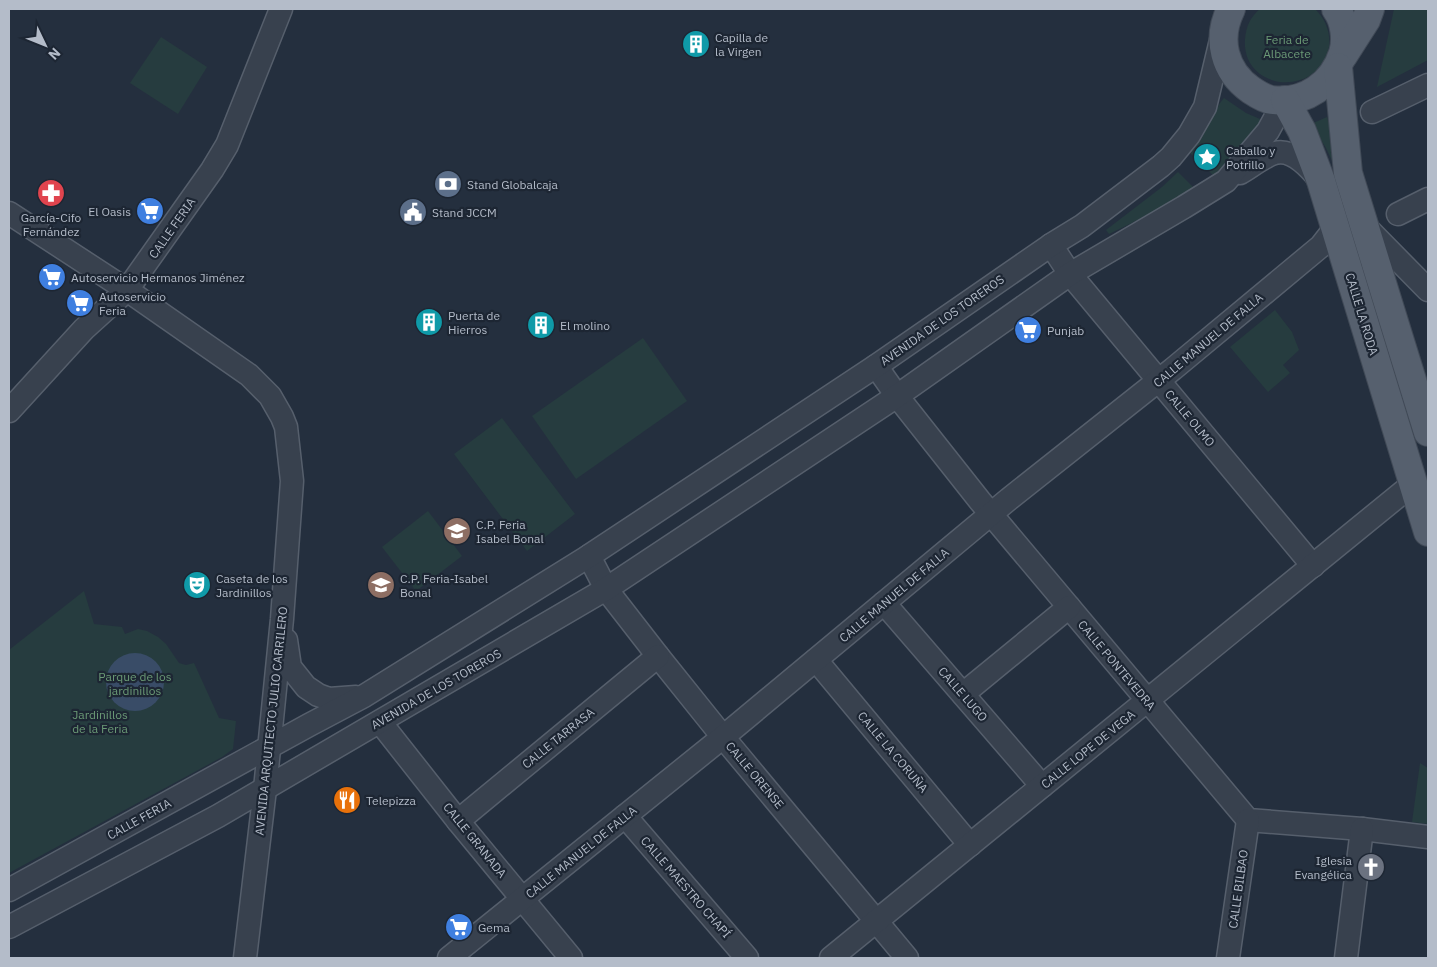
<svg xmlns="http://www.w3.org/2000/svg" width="1437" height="967" viewBox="0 0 1437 967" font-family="'IBM Plex Sans',sans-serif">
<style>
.green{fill:#263c3f}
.water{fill:#394c67}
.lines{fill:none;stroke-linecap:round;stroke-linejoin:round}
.minor-casing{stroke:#565f6c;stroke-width:25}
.major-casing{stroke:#414a57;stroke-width:30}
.minor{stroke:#38414e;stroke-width:22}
.major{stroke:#56606e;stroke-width:28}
.labels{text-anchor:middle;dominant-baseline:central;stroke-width:4.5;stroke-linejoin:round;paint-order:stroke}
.poi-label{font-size:12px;fill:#b4bcc9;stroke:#1d2633;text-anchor:start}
.park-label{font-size:12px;fill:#6b9a76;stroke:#1d2633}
.street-label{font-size:12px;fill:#b4bcc9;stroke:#1d2633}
</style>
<rect width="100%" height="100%" fill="#242f3e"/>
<!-- green -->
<g class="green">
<path d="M 1260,9 L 1315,9 C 1325,18 1331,33 1329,47 C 1318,99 1241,91 1245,39 C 1246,27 1250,17 1260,9 Z"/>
<path d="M 1394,9 L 1428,9 L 1428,60 L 1377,87 Z"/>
<path d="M 161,37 L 207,67 L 178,114 L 130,83 Z"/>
<path d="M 1224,98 L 1246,113 L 1260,119 L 1259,125 L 1214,176 L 1190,153 L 1200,141 L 1220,103 Z"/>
<path d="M 1327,117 L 1329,123 L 1334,165 L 1326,148 L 1311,124 Z"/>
<path d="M 1178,172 L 1194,188 L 1140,219 L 1109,234 L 1106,230 L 1162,187 Z"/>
<path d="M 1343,190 L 1407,406 L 1400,406 L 1337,193 Z"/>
<path d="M 1275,310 L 1292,332 L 1299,350 L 1283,365 L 1290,373 L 1268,392 L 1230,347 Z"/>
<path d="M 643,338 L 687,401 L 576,479 L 532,416 Z"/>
<path d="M 502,418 L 575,514 L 527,551 L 454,454 Z"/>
<path d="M 428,511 L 462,556 L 416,591 L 382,547 Z"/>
<path d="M 84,591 L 94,624 L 122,627 L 125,634 L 138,629 L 147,631 L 158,637 L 166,644 L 179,663 L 186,665 L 194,663 L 219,718 L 236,721 L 233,749 L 222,757 L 9,873 L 9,650 Z"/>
<path d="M 1420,763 L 1428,768 L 1428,824 L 1412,822 Z"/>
</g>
<!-- water -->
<circle class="water" cx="135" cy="682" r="29"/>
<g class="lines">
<!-- minor casing -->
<g class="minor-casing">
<g id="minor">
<path d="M 1372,112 L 1428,85"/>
<path d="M 1240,173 C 1249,168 1264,156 1275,153 C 1292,148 1310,168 1320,180"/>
<path d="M 9,213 L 127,290 L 249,375 L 270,396 L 282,417 L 286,427 L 292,481 L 282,619 L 265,789 L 245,958"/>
<path d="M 1398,214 L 1428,199"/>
<path d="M 1364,225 L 1428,290"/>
<path d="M 1051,245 L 1070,274 L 1313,566"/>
<path d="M 876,366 L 897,396 L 980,501 L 1248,820 L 1362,829 L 1428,837"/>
<path d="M 9,411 L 84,329 L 127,290 L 212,170 L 227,145 L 281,9"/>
<path d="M 589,556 L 606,589 L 658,656 L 723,737 L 907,958"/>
<path d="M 884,603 L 1042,786"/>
<path d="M 286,640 L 290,667 L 306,687 L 318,695 L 329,699 L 356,697"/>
<path d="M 816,660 L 970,845"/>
<path d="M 963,694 L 1069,607"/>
<path d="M 380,722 L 458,821 L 571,958"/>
<path d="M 625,816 L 747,958"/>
<path d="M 458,821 L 658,656"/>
<path d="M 9,890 L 309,725 L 364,696 L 589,556 L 876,366 L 1051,245 L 1082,226 L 1161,166 L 1171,157 L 1189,135 L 1205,107 L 1222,36"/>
<path d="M 9,927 L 218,816 L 606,589 L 897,396 L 1070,274 L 1184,207 L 1226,181 L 1268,131 L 1285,100"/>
<path d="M 449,958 L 723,737 L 1009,499 L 1173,369 L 1321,246 L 1335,228"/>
<path d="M 831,958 L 1414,483"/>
<path d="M 1228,958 L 1248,820"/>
<path d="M 1346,958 L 1362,829"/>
</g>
</g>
<!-- major casing -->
<g class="major-casing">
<g id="major">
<path d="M 1231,9 C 1216,39 1224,71 1251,90 C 1257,94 1265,99 1272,100 C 1305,104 1333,84 1343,53 C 1347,40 1345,21 1336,9"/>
<path d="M 1343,56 L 1366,20 L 1370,9"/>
<path d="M 1338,67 L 1348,173 L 1428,432"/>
<path d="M 1285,100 L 1302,131 L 1321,181 L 1428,532"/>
</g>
</g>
<!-- minor -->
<use href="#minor" class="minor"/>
<!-- major -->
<use href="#major" class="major"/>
</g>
<!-- icons -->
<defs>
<g id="building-disc" transform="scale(1.4375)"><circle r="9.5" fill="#0f9aa8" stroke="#1d2633"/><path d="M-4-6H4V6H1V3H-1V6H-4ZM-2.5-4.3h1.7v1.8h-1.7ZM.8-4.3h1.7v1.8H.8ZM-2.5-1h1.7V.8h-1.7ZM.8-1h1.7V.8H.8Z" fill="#fff"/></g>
<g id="sight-disc" transform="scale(1.4375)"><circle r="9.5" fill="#0f9aa8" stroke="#1d2633"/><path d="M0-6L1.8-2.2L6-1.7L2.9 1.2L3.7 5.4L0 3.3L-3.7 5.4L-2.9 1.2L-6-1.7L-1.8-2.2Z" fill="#fff"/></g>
<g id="bank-disc" transform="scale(1.4375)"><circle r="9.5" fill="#5c6f8a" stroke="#1d2633"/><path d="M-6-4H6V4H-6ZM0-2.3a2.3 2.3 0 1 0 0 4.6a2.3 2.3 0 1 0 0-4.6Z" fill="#fff"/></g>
<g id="pharmacy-disc" transform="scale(1.4375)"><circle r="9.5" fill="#e0444e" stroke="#1d2633"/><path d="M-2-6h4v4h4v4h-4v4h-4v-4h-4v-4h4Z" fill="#fff"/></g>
<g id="supermarket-disc" transform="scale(1.4375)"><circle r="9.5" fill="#3f7fe0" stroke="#1d2633"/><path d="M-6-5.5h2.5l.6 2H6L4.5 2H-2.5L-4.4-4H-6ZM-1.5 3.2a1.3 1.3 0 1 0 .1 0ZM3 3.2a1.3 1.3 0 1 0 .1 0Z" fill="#fff"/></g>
<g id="civic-disc" transform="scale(1.4375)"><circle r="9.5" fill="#5c6f8a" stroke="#1d2633"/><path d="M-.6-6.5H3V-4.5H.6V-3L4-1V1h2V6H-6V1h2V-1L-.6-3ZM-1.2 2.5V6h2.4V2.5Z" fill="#fff"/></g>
<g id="school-disc" transform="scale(1.4375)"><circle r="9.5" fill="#8d6e63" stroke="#1d2633"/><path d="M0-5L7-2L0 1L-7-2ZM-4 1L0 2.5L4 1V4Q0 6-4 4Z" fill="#fff"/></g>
<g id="theatre-disc" transform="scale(1.4375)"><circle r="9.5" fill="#0f9aa8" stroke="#1d2633"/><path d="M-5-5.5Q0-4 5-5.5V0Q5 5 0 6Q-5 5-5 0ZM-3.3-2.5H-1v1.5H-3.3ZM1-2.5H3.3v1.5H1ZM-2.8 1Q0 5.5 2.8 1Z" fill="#fff"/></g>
<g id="restaurant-disc" transform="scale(1.4375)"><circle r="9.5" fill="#e8710a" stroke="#1d2633"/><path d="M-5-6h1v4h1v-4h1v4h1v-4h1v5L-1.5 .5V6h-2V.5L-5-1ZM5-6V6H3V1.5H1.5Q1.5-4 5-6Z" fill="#fff"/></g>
<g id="church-disc" transform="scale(1.4375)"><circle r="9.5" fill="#6b7280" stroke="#1d2633"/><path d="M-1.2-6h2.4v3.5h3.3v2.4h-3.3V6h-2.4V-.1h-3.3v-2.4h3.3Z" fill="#fff"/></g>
</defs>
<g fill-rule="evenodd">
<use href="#building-disc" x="696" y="44"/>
<use href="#sight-disc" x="1207" y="157"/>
<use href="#bank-disc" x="448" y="184"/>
<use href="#pharmacy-disc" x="51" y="193"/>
<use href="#supermarket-disc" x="150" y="211"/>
<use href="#civic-disc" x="413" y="212"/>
<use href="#supermarket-disc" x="52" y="277"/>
<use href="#supermarket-disc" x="80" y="303"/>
<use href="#building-disc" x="429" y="322"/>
<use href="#building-disc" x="541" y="325"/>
<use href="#supermarket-disc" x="1028" y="330"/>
<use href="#school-disc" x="457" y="531"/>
<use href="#theatre-disc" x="197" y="585"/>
<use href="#school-disc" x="381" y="585"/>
<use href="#restaurant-disc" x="347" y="800"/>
<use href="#church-disc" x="1371" y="867"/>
<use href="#supermarket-disc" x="459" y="927"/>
</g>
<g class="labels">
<!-- poi labels -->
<g class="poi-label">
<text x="715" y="37">Capilla de<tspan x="715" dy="14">la Virgen</tspan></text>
<text x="1226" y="150">Caballo y<tspan x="1226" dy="14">Potrillo</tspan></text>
<text x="467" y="184">Stand Globalcaja</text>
<text x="131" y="211" text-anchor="end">El Oasis</text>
<text x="432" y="212">Stand JCCM</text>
<text x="51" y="217" text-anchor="middle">García-Cifo<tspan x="51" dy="14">Fernández</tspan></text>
<text x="71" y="277">Autoservicio Hermanos Jiménez</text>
<text x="99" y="296">Autoservicio<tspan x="99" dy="14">Feria</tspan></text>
<text x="448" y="315">Puerta de<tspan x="448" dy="14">Hierros</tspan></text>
<text x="560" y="325">El molino</text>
<text x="1047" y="330">Punjab</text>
<text x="476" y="524">C.P. Feria<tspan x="476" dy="14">Isabel Bonal</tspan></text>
<text x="216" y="578">Caseta de los<tspan x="216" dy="14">Jardinillos</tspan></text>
<text x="400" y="578">C.P. Feria-Isabel<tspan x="400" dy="14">Bonal</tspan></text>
<text x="366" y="800">Telepizza</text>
<text x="1352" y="860" text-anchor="end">Iglesia<tspan x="1352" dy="14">Evangélica</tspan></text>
<text x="478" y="927">Gema</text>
</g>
<!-- park labels -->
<g class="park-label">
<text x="1287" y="39">Feria de<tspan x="1287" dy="14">Albacete</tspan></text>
<text x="135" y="676">Parque de los<tspan x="135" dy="14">jardinillos</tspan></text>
<text x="100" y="714">Jardinillos<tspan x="100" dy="14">de la Feria</tspan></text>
</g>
<!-- street labels -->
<g class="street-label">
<text transform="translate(172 228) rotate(-55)">CALLE FERIA</text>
<text transform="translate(1362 314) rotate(73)">CALLE LA RODA</text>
<text transform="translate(942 320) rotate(-35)">AVENIDA DE LOS TOREROS</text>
<text transform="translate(1208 340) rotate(-40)">CALLE MANUEL DE FALLA</text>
<text transform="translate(1190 418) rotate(50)">CALLE OLMO</text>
<text transform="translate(894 595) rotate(-40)">CALLE MANUEL DE FALLA</text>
<text transform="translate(1117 665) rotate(50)">CALLE PONTEVEDRA</text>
<text transform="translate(436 689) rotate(-30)">AVENIDA DE LOS TOREROS</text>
<text transform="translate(963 694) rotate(49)">CALLE LUGO</text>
<text transform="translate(271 721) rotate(-84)">AVENIDA ARQUITECTO JULIO CARRILERO</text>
<text transform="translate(558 738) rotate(-39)">CALLE TARRASA</text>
<text transform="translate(1088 749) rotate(-39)">CALLE LOPE DE VEGA</text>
<text transform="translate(893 752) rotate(50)">CALLE LA CORUÑA</text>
<text transform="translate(755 775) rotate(50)">CALLE ORENSE</text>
<text transform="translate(139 819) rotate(-29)">CALLE FERIA</text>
<text transform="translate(475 840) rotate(51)">CALLE GRANADA</text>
<text transform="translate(581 852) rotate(-39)">CALLE MANUEL DE FALLA</text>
<text transform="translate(686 887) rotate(49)">CALLE MAESTRO CHAPÍ</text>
<text transform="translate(1238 889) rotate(-82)">CALLE BILBAO</text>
</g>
</g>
<!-- border -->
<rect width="1437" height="967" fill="none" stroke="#b4bcc9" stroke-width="20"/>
<!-- north arrow -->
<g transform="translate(45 45) rotate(133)" stroke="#1d2633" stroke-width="4" paint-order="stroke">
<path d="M0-4L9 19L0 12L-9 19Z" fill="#b4bcc9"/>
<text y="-8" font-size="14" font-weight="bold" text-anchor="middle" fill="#b4bcc9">N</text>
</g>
</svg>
